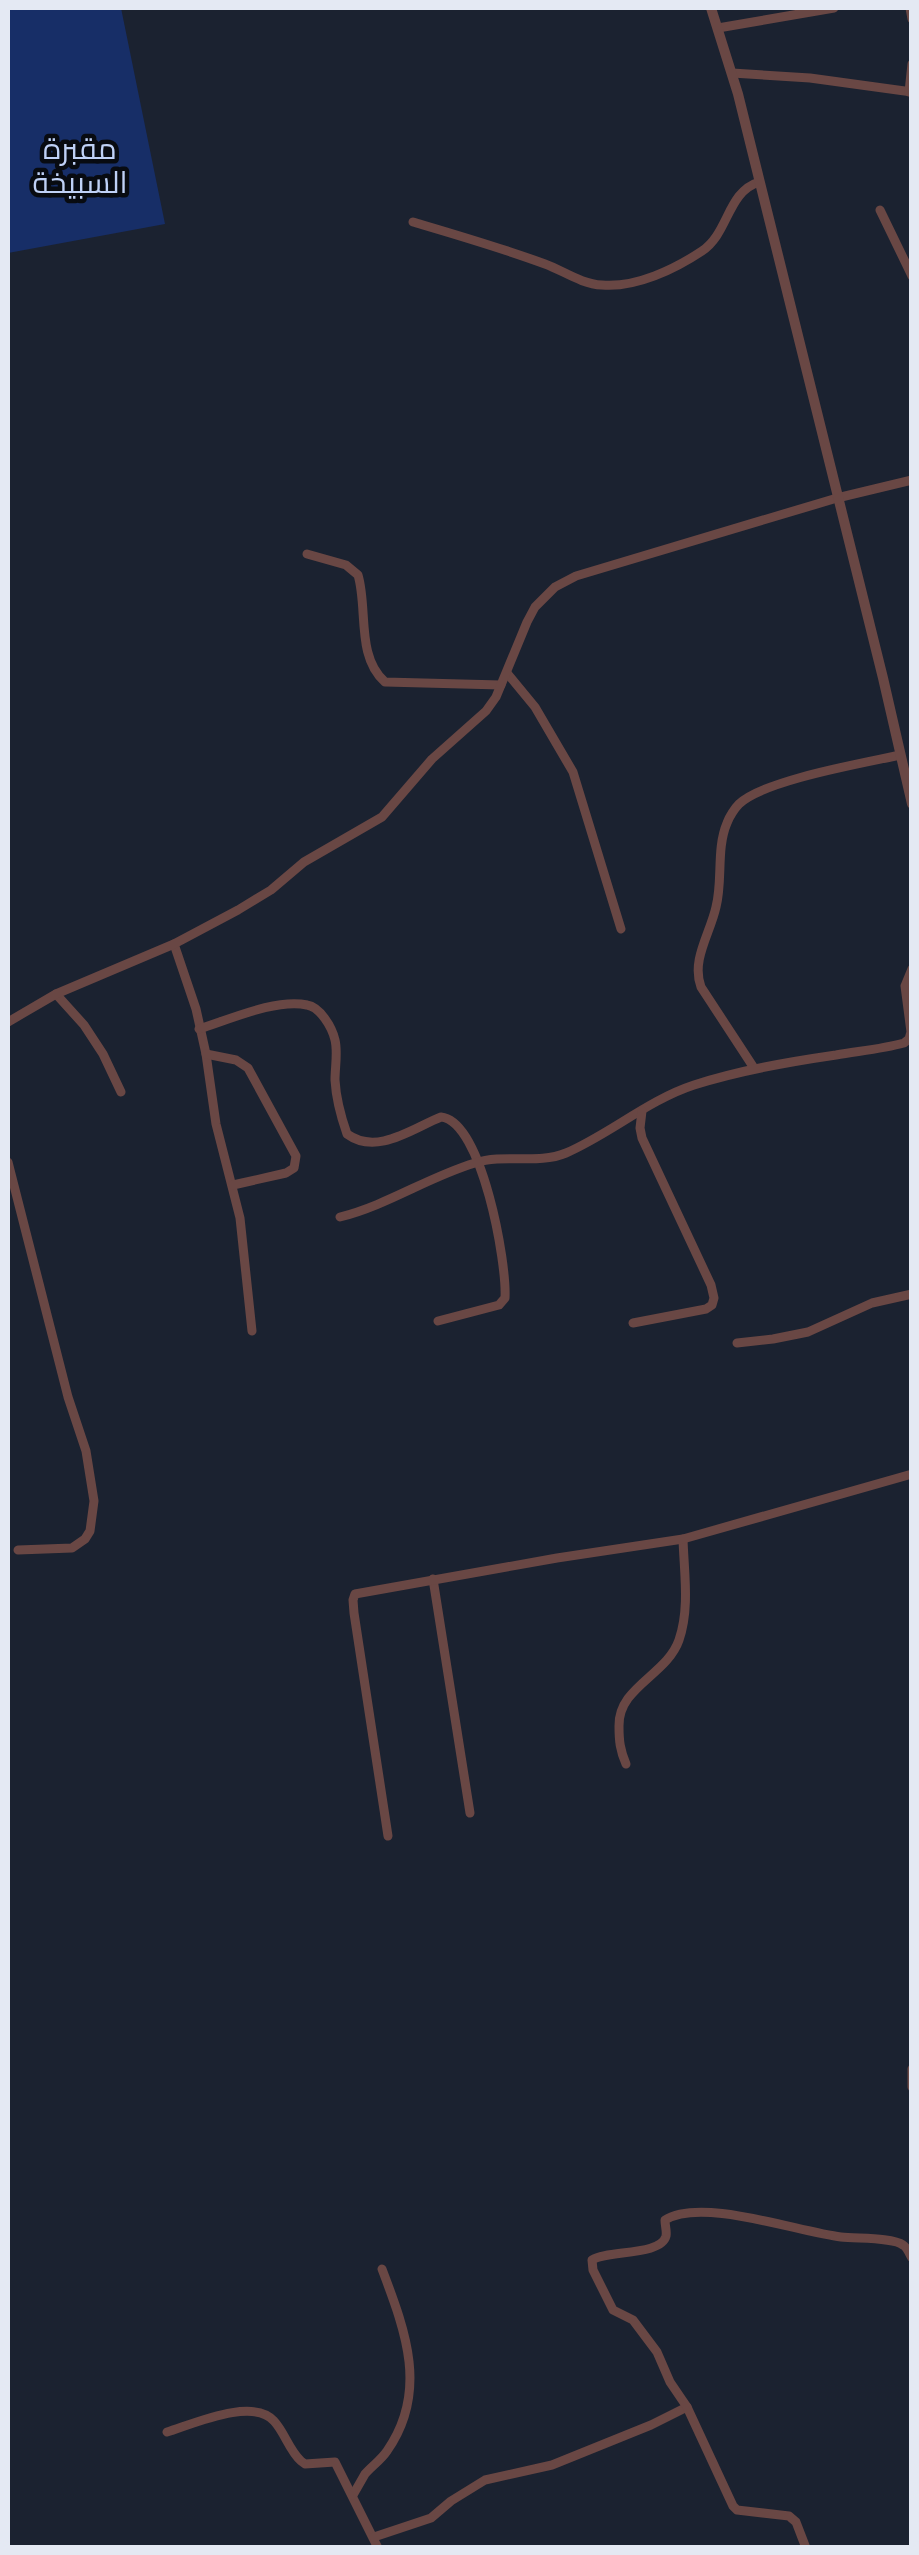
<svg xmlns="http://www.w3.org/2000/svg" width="919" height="2555" viewBox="0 0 919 2555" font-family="Jost,Cairo,sans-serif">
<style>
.green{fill:#172e67}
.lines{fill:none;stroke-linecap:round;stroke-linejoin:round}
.minor{stroke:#694744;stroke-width:9}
.tertiary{stroke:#694744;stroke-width:10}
.labels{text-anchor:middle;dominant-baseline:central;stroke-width:9;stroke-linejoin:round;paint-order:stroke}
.park-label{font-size:30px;fill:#bfd1f6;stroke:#080b11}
</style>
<rect width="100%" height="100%" fill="#1b2230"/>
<!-- green -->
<path class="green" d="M 8,8 L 121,8 L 165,224 L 8,253 Z"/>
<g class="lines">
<!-- minor -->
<g class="minor">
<path d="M 910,8 L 912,19"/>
<path d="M 718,28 L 834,8"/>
<path d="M 732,73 L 810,78 L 912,92"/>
<path d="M 909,92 L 912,64"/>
<path d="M 880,210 L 912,276"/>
<path d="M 413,222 C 457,235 502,248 545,264 C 564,271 581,284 602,285 C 636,288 675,269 702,251 C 729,233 727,192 759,182"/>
<path d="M 307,554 L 346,565 L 358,575 C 368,608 356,657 385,682 L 501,685"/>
<path d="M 507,673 L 535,707 L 573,772 L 621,929"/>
<path d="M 174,944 L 196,1009 L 206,1054 L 216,1124 L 240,1218 L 252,1331"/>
<path d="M 56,994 L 84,1025 L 103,1054 L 121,1092"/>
<path d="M 8,1022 L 56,994 L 174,944 L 238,910 L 271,890 L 304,862 L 382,817 L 432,759 L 486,711 L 496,697 L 527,622 L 535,607 L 555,587 L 576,576 L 837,498 L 912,480"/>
<path d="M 199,1029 C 228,1020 277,998 307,1005 C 320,1007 332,1027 335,1040 C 338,1052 335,1067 335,1080 C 336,1098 341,1117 347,1134 C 377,1156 413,1128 441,1117 C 482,1121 507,1263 505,1298 L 499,1305 L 438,1321"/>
<path d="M 206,1054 L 236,1060 L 248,1068 L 296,1156 L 294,1168 L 286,1173 L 233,1185"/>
<path d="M 754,1068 L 701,987 C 691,960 710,934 716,907 C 723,880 716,849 727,823 C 729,817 735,808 739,804 C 764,780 864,763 900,755"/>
<path d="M 8,1162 L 68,1397 L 86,1451 L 94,1501 L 90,1531 L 85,1539 L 72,1548 L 18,1550"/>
<path d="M 340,1217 C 388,1205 428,1177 475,1163 C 505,1153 537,1165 566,1153 C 610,1134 648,1100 694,1085 C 741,1070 788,1062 836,1055 C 859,1051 882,1049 904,1043 L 909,1039 L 911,1032 L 905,986 L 912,969"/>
<path d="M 633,1323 L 706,1309 L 712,1305 L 714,1298 L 711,1285 L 642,1138 L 640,1128 L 642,1111"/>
<path d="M 737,1343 L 773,1339 L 808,1332 L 872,1303 L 912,1294"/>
<path d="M 433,1579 L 470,1813"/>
<path d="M 626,1764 C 620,1750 619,1741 619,1726 C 618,1687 667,1675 679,1640 C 690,1608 684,1572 683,1539"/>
<path d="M 388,1836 L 354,1613 L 353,1600 L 355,1594 L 557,1558 L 683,1539 L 912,1474"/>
<path d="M 912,2069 L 912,2087"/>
<path d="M 167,2432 C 193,2424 253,2397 274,2421 C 285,2433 289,2450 301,2461 L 305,2464 L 335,2462 L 378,2548"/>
<path d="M 353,2495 C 357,2488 361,2481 365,2474 C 372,2466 381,2460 387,2451 C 429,2391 405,2330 382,2269"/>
<path d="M 374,2537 L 431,2518 L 451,2501 L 485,2480 L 552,2465 L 651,2425 L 687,2407"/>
<path d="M 806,2548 L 796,2522 L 789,2516 L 737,2510 L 733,2506 L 687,2407 L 670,2382 L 657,2352 L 633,2320 L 613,2310 L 593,2270 L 592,2260 C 607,2250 661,2256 666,2236 C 667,2231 665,2226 665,2220 C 702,2197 798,2232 841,2237 C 856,2239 892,2237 903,2245 C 907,2247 910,2255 912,2258"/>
</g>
<!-- tertiary -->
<path class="tertiary" d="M 711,8 L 738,94 L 883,678 L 912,804"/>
</g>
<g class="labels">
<!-- park labels -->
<g class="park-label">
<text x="80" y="148">مقبرة<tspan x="80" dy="34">السبيخة</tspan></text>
</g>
</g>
<!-- border -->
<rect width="919" height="2555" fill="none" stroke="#e4e9f3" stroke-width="20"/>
</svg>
